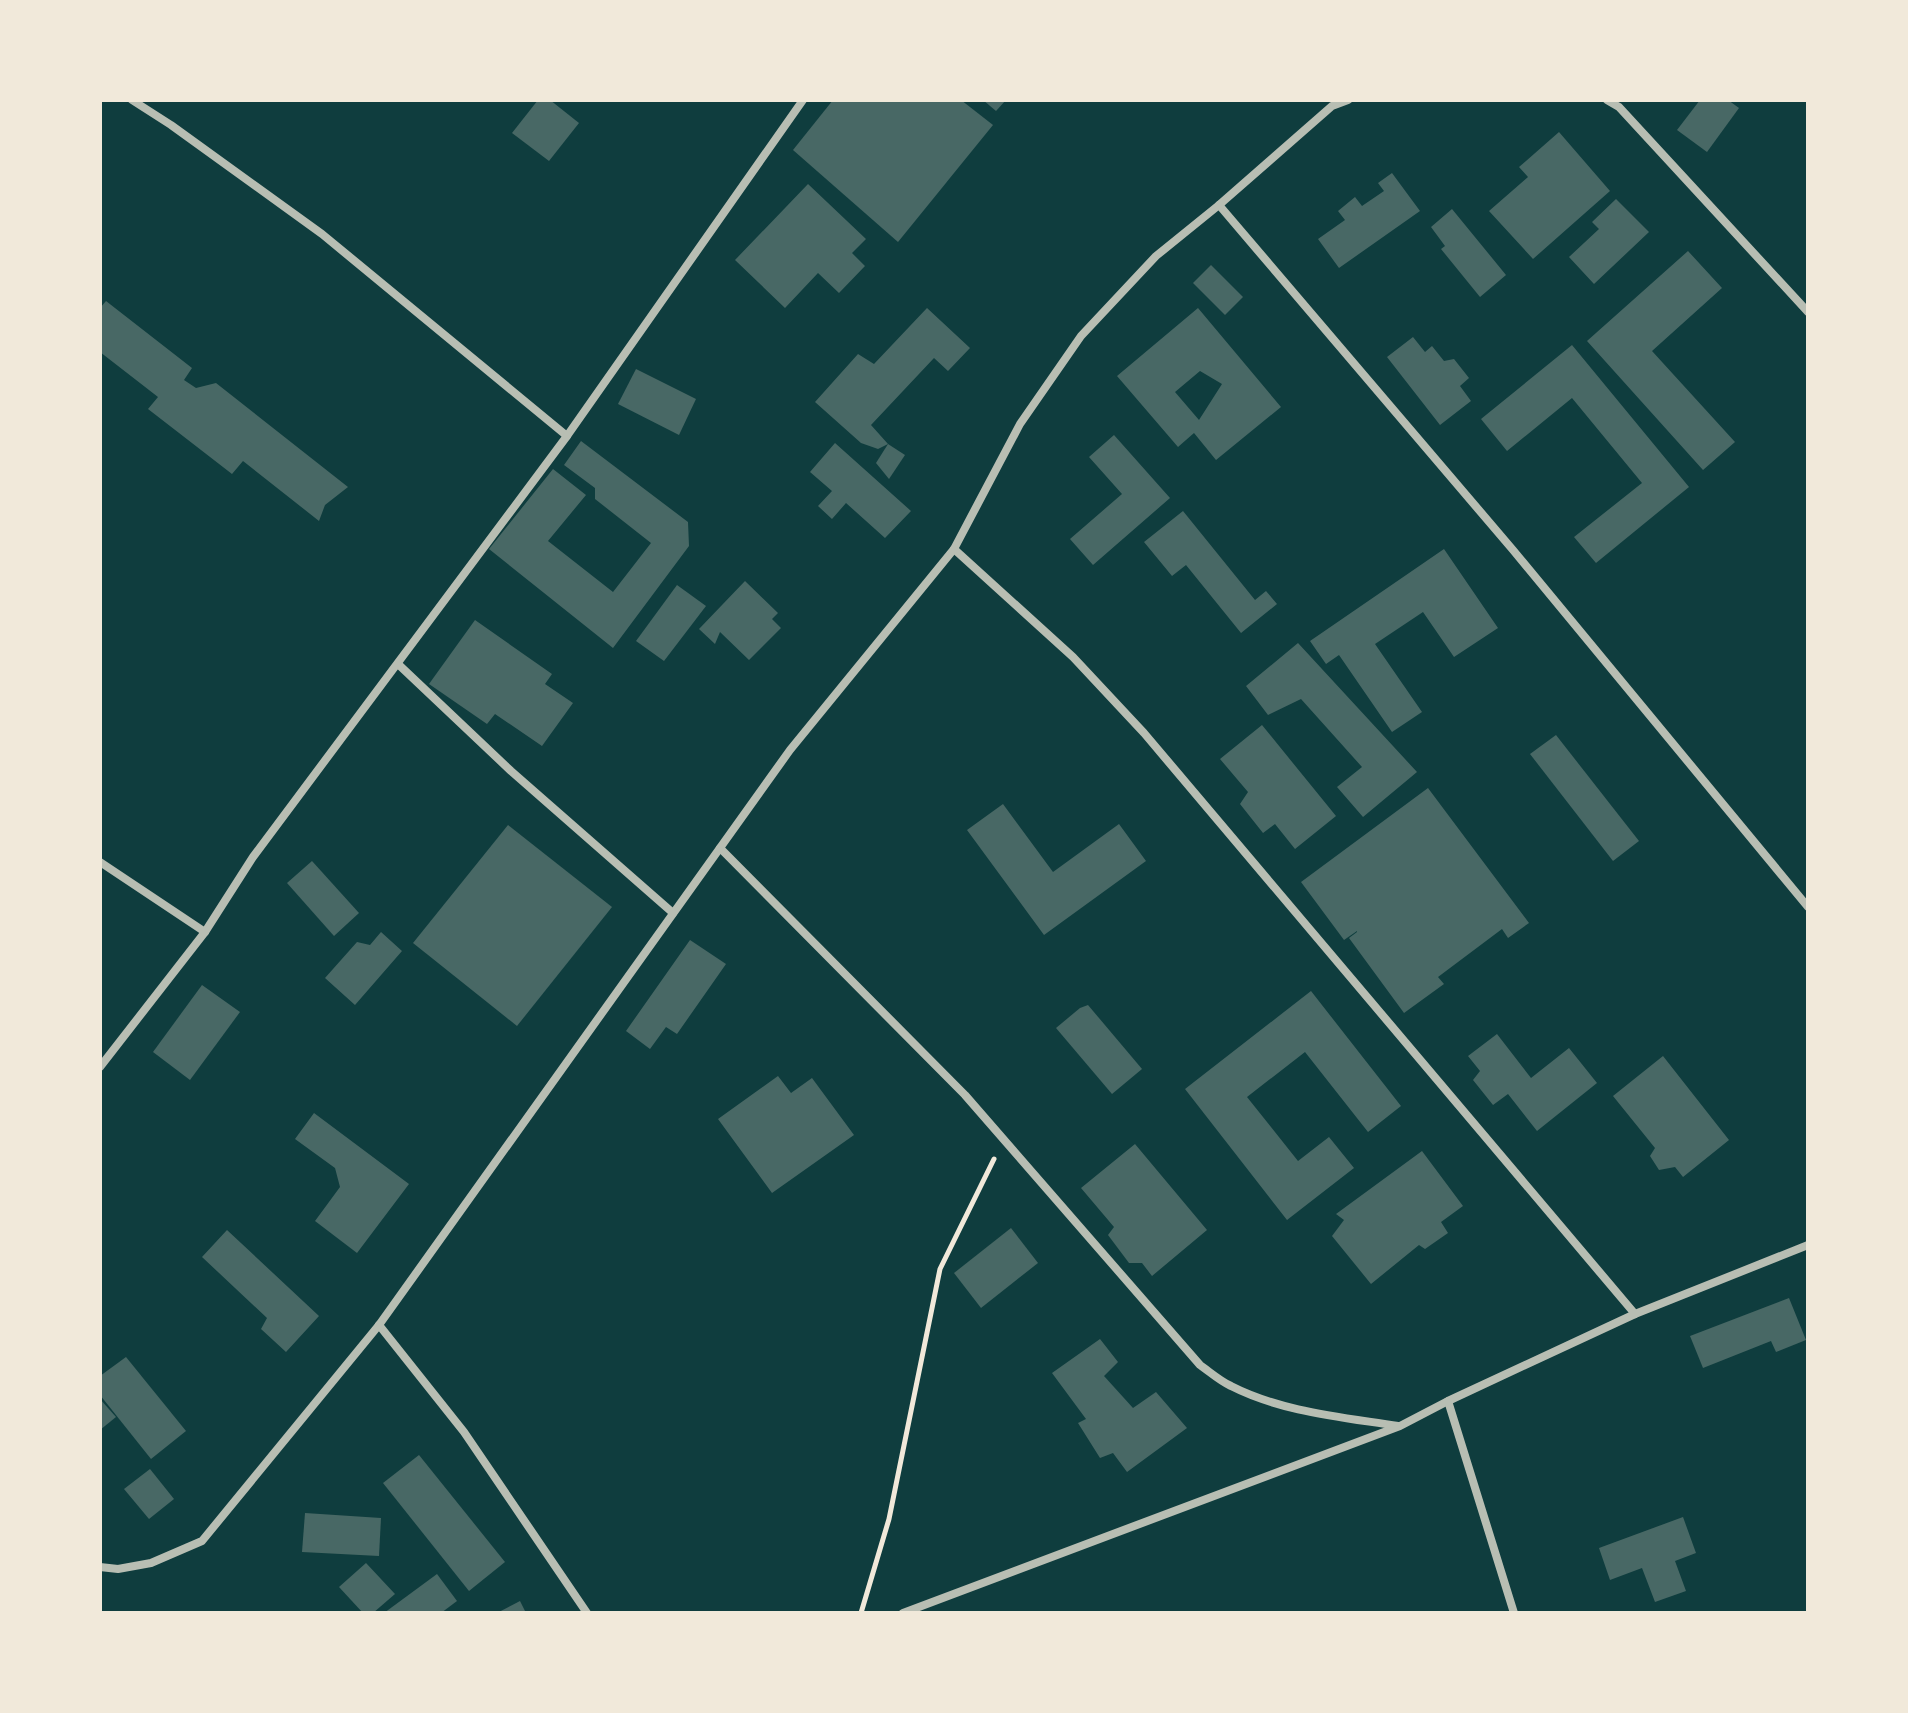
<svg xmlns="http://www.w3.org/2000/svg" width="1908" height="1713" viewBox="0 0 1908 1713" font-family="'Public Sans',sans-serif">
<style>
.building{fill:#486865;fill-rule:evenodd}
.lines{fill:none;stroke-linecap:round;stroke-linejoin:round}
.path{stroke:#f1e9da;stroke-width:5}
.minor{stroke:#b8beb3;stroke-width:8}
</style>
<rect width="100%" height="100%" fill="#0f3d3e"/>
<!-- building -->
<g class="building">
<path d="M 538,100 L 550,100 L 579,123 L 549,161 L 512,133 Z"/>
<path d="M 833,100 L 961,100 L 993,125 L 898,242 L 793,150 Z"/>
<path d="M 983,100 L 1006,100 L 996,111 Z"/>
<path d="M 1700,100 L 1728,100 L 1739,108 L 1707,152 L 1677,130 Z"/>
<path d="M 1559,132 L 1610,191 L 1533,259 L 1489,211 L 1528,177 L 1519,167 Z"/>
<path d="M 1392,173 L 1420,211 L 1339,268 L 1318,239 L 1345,220 L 1338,211 L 1355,197 L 1362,206 L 1384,191 L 1378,183 Z"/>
<path d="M 808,184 L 866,239 L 852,253 L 865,266 L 839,293 L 818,273 L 785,308 L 735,260 Z"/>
<path d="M 1616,199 L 1649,232 L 1594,284 L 1569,257 L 1599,229 L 1592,222 Z"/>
<path d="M 1452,209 L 1506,275 L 1480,297 L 1441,249 L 1445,246 L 1431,227 Z"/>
<path d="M 1688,251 L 1722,288 L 1652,351 L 1735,442 L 1703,470 L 1587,341 Z"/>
<path d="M 1211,265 L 1243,297 L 1225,315 L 1193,283 Z"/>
<path d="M 106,301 L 192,368 L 184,380 L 196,388 L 216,383 L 348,487 L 325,505 L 319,521 L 243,461 L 232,474 L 148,409 L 158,397 L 100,352 L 100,308 Z"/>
<path d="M 927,308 L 970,348 L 948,371 L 934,358 L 871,425 L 888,444 L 878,449 L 861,443 L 815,402 L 858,354 L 874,364 Z"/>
<path d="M 1198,308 L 1281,407 L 1216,460 L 1194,433 L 1178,447 L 1117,376 ZM 1200,371 L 1222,384 L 1199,420 L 1175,392 Z"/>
<path d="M 1413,337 L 1425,352 L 1432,346 L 1444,361 L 1454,359 L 1469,378 L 1460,386 L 1471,401 L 1440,425 L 1387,357 Z"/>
<path d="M 1572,345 L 1689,487 L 1596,563 L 1574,537 L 1642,483 L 1572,398 L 1507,451 L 1481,419 Z"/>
<path d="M 636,369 L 696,399 L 679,435 L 618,404 Z"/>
<path d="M 1114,435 L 1170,498 L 1093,565 L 1070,539 L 1122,494 L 1089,457 Z"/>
<path d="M 581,441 L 688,522 L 689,546 L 613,648 L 489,549 L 553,469 L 586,495 L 548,541 L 613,592 L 651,543 L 595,499 L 595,488 L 564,465 Z"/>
<path d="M 835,443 L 911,511 L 885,538 L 846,503 L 832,519 L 818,506 L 832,491 L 810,472 Z"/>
<path d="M 888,444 L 905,455 L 889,479 L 876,463 Z"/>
<path d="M 1183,511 L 1255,600 L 1266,591 L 1277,604 L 1241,633 L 1186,565 L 1172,576 L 1144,542 Z"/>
<path d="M 1444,549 L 1498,628 L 1454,657 L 1423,612 L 1375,644 L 1422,712 L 1392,732 L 1339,655 L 1326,664 L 1310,641 Z"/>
<path d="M 745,581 L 778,613 L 772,619 L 781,628 L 749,660 L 720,632 L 715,644 L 699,629 Z"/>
<path d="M 677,585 L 706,606 L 664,661 L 636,641 Z"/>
<path d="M 475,620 L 552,674 L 545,684 L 573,703 L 542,746 L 495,714 L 487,724 L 429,684 Z"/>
<path d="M 1298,643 L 1417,772 L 1363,817 L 1337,787 L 1362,767 L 1301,699 L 1268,715 L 1246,686 Z"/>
<path d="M 1262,725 L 1336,816 L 1295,849 L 1275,824 L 1263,833 L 1240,804 L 1248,792 L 1220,759 Z"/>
<path d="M 1556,735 L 1639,841 L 1613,861 L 1530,754 Z"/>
<path d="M 1428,788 L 1529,923 L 1508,938 L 1502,929 L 1438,977 L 1444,984 L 1404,1013 L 1349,938 L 1357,932 L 1357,931 L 1344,940 L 1301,882 Z"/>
<path d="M 1003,804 L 1053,872 L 1119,824 L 1146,861 L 1044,935 L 967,830 Z"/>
<path d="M 508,825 L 612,907 L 517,1026 L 413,943 Z"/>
<path d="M 312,861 L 359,913 L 334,936 L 287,883 Z"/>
<path d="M 381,932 L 402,951 L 355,1005 L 325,978 L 357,942 L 370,945 Z"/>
<path d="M 690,940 L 726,964 L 677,1034 L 666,1027 L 650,1049 L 626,1031 Z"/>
<path d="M 202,985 L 240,1012 L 190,1080 L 153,1052 Z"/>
<path d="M 1311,991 L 1401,1106 L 1368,1132 L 1305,1052 L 1247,1097 L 1298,1161 L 1329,1137 L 1354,1168 L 1287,1220 L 1185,1089 Z"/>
<path d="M 1088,1005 L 1142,1069 L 1112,1094 L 1056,1028 L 1080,1008 Z"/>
<path d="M 1497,1034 L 1531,1078 L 1569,1048 L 1597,1083 L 1537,1131 L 1508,1094 L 1493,1105 L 1473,1080 L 1480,1071 L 1468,1056 Z"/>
<path d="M 1663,1056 L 1729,1140 L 1683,1177 L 1675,1167 L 1659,1170 L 1650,1156 L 1655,1148 L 1613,1096 Z"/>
<path d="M 778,1076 L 791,1093 L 812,1078 L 854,1135 L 772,1193 L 718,1119 Z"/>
<path d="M 314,1113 L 409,1184 L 357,1253 L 315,1221 L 340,1187 L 335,1168 L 295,1139 Z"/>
<path d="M 1135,1144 L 1207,1230 L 1152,1276 L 1142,1263 L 1129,1263 L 1108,1235 L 1114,1227 L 1081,1188 Z"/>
<path d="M 1422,1151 L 1463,1206 L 1441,1222 L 1448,1233 L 1425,1249 L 1419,1245 L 1371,1284 L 1332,1236 L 1344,1220 L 1336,1214 Z"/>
<path d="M 1011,1228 L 1038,1263 L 981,1308 L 954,1273 Z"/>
<path d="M 227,1230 L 319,1316 L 286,1352 L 261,1329 L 267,1318 L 202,1257 Z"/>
<path d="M 1789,1298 L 1806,1340 L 1776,1352 L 1771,1341 L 1703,1368 L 1690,1336 Z"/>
<path d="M 1100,1339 L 1118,1362 L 1104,1376 L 1133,1408 L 1156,1392 L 1187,1428 L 1127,1472 L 1113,1453 L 1100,1458 L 1078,1423 L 1086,1419 L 1052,1373 Z"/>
<path d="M 126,1357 L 186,1431 L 151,1459 L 100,1395 L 100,1376 Z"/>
<path d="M 100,1399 L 116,1417 L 100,1430 Z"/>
<path d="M 419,1455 L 505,1562 L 469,1591 L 383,1483 Z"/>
<path d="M 150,1469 L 174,1499 L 149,1519 L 124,1489 Z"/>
<path d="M 305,1513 L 381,1518 L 379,1556 L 302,1552 Z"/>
<path d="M 1683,1517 L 1696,1553 L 1675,1561 L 1686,1591 L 1655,1602 L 1642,1568 L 1610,1580 L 1599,1548 Z"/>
<path d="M 366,1563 L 395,1594 L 373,1613 L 363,1613 L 339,1587 Z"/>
<path d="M 437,1574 L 457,1601 L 441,1613 L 384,1613 Z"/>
<path d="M 520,1601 L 526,1613 L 497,1613 Z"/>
</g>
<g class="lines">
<!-- path -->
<path class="path" d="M 861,1613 L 889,1519 L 940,1269 L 994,1159"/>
<!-- minor -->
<g class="minor">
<path d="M 132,100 L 171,125 L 322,234 L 567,436"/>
<path d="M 1607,100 L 1619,107 L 1808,312"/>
<path d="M 1219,205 L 1513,550 L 1808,907"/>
<path d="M 954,549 L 1073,657 L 1144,733 L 1635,1314"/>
<path d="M 398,664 L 511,771 L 673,913"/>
<path d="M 720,848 L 965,1095 L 1200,1365 C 1210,1372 1220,1381 1231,1386 C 1282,1412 1342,1417 1398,1426"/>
<path d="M 100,862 L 205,932"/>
<path d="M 100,1067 L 205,932 L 253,857 L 567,436 L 803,100"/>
<path d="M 379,1325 L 464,1432 L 587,1613"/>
<path d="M 1448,1401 L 1514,1613"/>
<path d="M 100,1567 L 118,1569 L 151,1563 L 202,1541 L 379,1325 L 790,750 L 954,549 L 1020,424 L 1081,336 L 1156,256 L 1219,205 L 1332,106 L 1348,100"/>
<path d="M 903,1613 L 1400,1426 L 1448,1401 L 1635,1314 L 1808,1245"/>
</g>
</g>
<!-- border -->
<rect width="1908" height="1713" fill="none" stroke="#f1e9da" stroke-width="204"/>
</svg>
